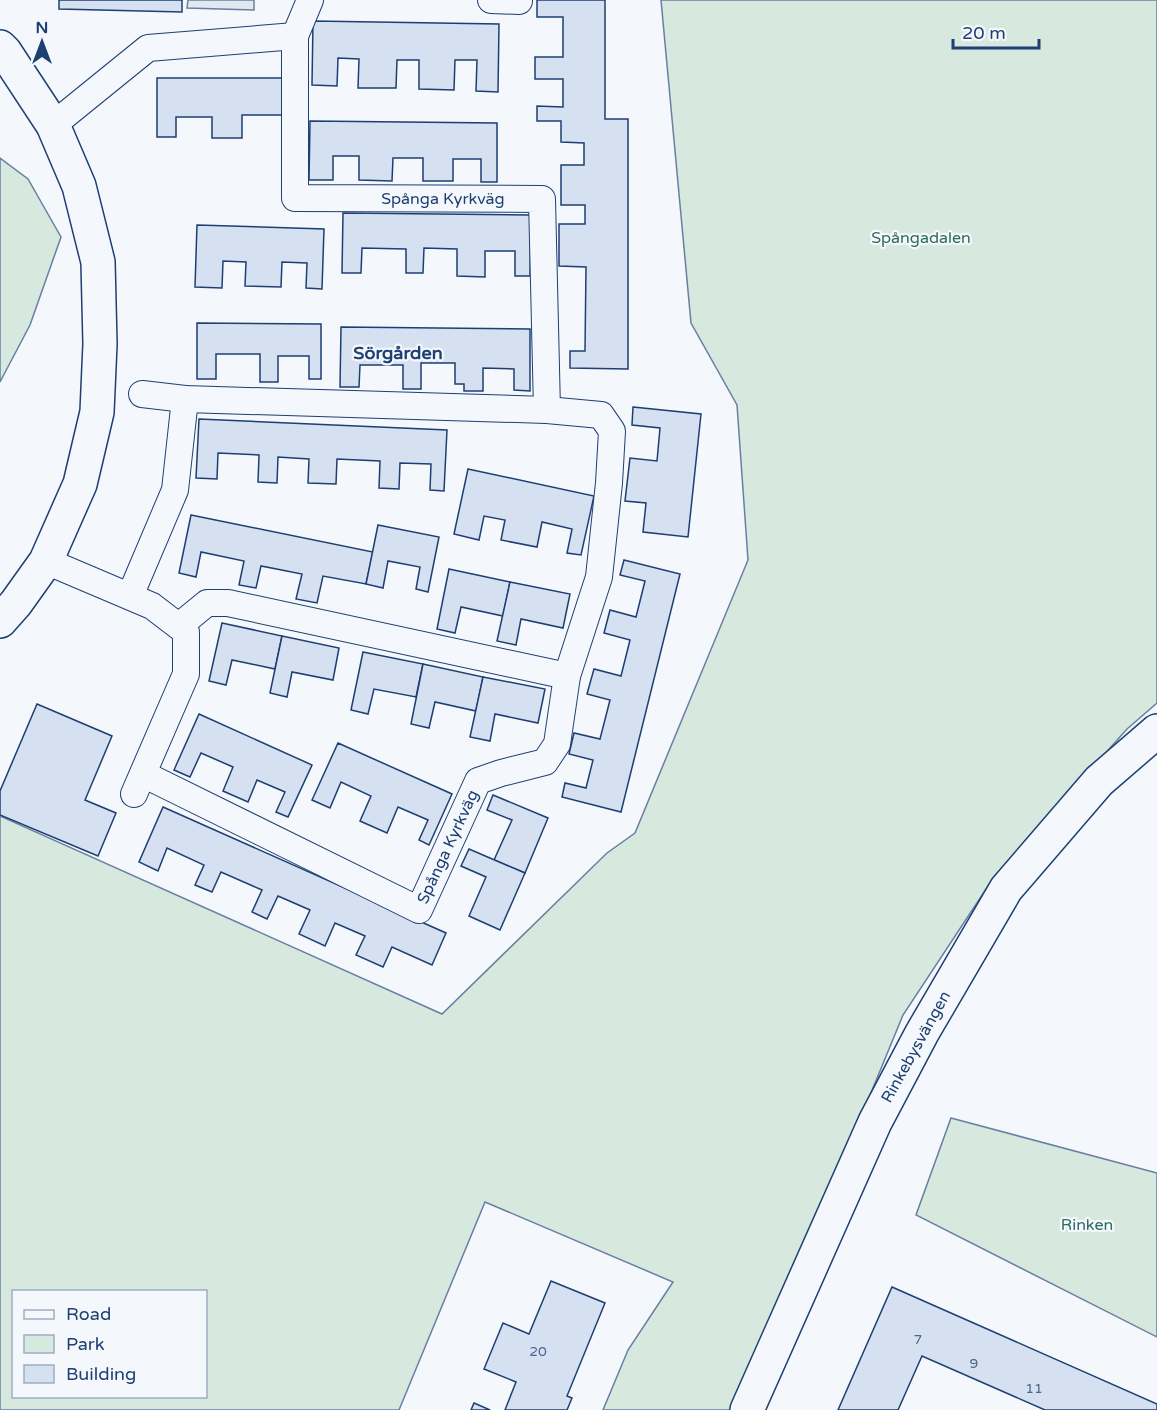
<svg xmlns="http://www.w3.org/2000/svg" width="1157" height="1410" viewBox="0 0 1157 1410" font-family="'Varela Round',sans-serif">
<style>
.green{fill:#d7e8df;stroke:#687fa3;stroke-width:1.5;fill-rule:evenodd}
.parking{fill:#e3e8f0;stroke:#687fa3;stroke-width:1.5}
.building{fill:#d5e0f0;stroke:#1d3f73;stroke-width:1.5}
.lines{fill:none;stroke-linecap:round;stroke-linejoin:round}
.street-casing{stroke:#1d3f73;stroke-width:28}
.secondary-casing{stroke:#1d3f73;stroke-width:36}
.street{stroke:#f4f7fb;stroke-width:26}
.secondary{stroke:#f4f7fb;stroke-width:33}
.labels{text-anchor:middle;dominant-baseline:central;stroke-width:4.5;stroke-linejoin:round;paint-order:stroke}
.number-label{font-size:14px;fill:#4b6792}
.street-label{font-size:16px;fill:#1d3f73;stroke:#f4f7fb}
.park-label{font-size:16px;fill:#2c6c60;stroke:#f4f7fb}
.neighbourhood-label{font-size:18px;font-weight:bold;fill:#1d3f73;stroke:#f4f7fb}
</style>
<rect width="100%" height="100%" fill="#f4f7fb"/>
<!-- green -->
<g class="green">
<path d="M 661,0 L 1157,0 L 1157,703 L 1127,729 L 992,880 L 903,1015 L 822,1212 L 732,1410 L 603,1410 L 628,1350 L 673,1282 L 485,1202 L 399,1410 L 0,1410 L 0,816 L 442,1014 L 607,853 L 635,833 L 748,560 L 737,405 L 691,323 ZM 14,1292 L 206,1292 L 206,1396 L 14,1396 Z"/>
<path d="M 0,158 L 28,179 L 61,237 L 30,325 L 0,382 Z"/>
<path d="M 951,1118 L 1157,1173 L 1157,1337 L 916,1215 Z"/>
</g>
<!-- parking -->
<path class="parking" d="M 188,0 L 254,0 L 254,10 L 187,8 Z"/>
<!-- building -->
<g class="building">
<path d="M 59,0 L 182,0 L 182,12 L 59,9 Z"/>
<path d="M 537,0 L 605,0 L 605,119 L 628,119 L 628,369 L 570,368 L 570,351 L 585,351 L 586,267 L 559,266 L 559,224 L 585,224 L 585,205 L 561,205 L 561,165 L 584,165 L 584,143 L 561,142 L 561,121 L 537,121 L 537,106 L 563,107 L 563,79 L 535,79 L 535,57 L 563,57 L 563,17 L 537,17 Z"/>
<path d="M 313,21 L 499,24 L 498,92 L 476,91 L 477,60 L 455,60 L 454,90 L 419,89 L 419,60 L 397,60 L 396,88 L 358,88 L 359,59 L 338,58 L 337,86 L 312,85 Z"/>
<path d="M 157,78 L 285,78 L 285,115 L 242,115 L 242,138 L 212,138 L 212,117 L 176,117 L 176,137 L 157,137 Z"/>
<path d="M 310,121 L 497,123 L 497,182 L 481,182 L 481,159 L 453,159 L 453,181 L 423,181 L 423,158 L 393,158 L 392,181 L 359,180 L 359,156 L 333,156 L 333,180 L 309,180 Z"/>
<path d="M 343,213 L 531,215 L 530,276 L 515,276 L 515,251 L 485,251 L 485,277 L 457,276 L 457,249 L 424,248 L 423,273 L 406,273 L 406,249 L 362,248 L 361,273 L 342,273 Z"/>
<path d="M 197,225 L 324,229 L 322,289 L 306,288 L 307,263 L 282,262 L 281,287 L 245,286 L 246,262 L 223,261 L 222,288 L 195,287 Z"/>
<path d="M 197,323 L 321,324 L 321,379 L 309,379 L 309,356 L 278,356 L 278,382 L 260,382 L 260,354 L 216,354 L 216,379 L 197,379 Z"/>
<path d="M 341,327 L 530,329 L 530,391 L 514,390 L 514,369 L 483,368 L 483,391 L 464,391 L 464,384 L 455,384 L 455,363 L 421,363 L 421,389 L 403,389 L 403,365 L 360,365 L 359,387 L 340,387 Z"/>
<path d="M 633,407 L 701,414 L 688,537 L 643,532 L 646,503 L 625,501 L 630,458 L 657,461 L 660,428 L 632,425 Z"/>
<path d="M 199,419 L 447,430 L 444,491 L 430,490 L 431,464 L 400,463 L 399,489 L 379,488 L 380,461 L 337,459 L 336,484 L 308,483 L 309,459 L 278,457 L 277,483 L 258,482 L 259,455 L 218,453 L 217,479 L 196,478 Z"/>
<path d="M 468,469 L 594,496 L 581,555 L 567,553 L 572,529 L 542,522 L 537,547 L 501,540 L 505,520 L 484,516 L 479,540 L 454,534 Z"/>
<path d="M 191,515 L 373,552 L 366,584 L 323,576 L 317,603 L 296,599 L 302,574 L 261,566 L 256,588 L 239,585 L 244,561 L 201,552 L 196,577 L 179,573 Z"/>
<path d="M 378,525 L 439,537 L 428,592 L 416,589 L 420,567 L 388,561 L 383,588 L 366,584 Z"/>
<path d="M 624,560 L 680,574 L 621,812 L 562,797 L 565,783 L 586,788 L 593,760 L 569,754 L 574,733 L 600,739 L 610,700 L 587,694 L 594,669 L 621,676 L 630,640 L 604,633 L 610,610 L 636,617 L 645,581 L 620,575 Z"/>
<path d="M 449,569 L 510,582 L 503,616 L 461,607 L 455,633 L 437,629 Z"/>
<path d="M 510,582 L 570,594 L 563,628 L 521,619 L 516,645 L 497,641 Z"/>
<path d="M 222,623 L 282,636 L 275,669 L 232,660 L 226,685 L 209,681 Z"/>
<path d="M 282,636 L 339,648 L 333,680 L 292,672 L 287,697 L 270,693 Z"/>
<path d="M 363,652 L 423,664 L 416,697 L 374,689 L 368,714 L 351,710 Z"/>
<path d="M 423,664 L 483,677 L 476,711 L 435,702 L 429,728 L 411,724 Z"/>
<path d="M 483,677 L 545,689 L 538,723 L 495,714 L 490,741 L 470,737 Z"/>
<path d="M 37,704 L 112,736 L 85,800 L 116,813 L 98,856 L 0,815 L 0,791 Z"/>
<path d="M 199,714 L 312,765 L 288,817 L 276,812 L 285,792 L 257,780 L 248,802 L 223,791 L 233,767 L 201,753 L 190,777 L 174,770 Z"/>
<path d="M 338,743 L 452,794 L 429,845 L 419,840 L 428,820 L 398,807 L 387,833 L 360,821 L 371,796 L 341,782 L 330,808 L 312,800 Z"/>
<path d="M 493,795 L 548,818 L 525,873 L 494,860 L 512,820 L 487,810 Z"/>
<path d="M 163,807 L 446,933 L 432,965 L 392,947 L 383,967 L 356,955 L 365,936 L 335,923 L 325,946 L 299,934 L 310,910 L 278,896 L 267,919 L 252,912 L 262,890 L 221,872 L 212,892 L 195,885 L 204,865 L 167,848 L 158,871 L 139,862 Z"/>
<path d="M 469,849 L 525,873 L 500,930 L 469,916 L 486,877 L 461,866 Z"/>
<path d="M 551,1281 L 605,1303 L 567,1396 L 572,1398 L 567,1410 L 505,1410 L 516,1382 L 484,1369 L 503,1323 L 529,1334 Z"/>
<path d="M 892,1287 L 1157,1404 L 1157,1410 L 1045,1410 L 922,1356 L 898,1410 L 838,1410 Z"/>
<path d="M 474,1403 L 490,1410 L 471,1410 Z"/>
</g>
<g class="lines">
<!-- street casing -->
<g class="street-casing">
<g id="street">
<path d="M 310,0 L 295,36 L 295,198 L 542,199 L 547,410"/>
<path d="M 491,0 L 519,1"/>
<path d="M 53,125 L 148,48 L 295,36"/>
<path d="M 142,394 L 185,399 L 547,410 L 601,415 L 612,431 L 609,483 L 599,577 L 567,676 L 557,744 L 545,762 L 501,773 L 478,781 L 419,910 L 143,774"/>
<path d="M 46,561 L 152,606 L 186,632 L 186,674 L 134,794"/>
<path d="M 130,596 L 175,490 L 185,399"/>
<path d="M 179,626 L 207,603 L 228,603 L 567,676"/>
</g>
</g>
<!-- secondary casing -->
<g class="secondary-casing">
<g id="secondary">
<path d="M 0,47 L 5,52 L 53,125 L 79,186 L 98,262 L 100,344 L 97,412 L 80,484 L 46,561 L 16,603 L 0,621"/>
<path d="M 747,1410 L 875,1122 L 922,1033 L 1006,889 L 1099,781 L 1157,731"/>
</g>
</g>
<!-- street -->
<use href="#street" class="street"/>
<!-- secondary -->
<use href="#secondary" class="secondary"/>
</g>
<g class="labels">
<!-- number labels -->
<g class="number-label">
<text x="918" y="1339">7</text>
<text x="538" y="1351">20</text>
<text x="974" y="1363">9</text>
<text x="1034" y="1388">11</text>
</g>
<!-- street labels -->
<g class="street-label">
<text x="443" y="199">Spånga Kyrkväg</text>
<text transform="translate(448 847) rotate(-65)">Spånga Kyrkväg</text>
<text transform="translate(916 1047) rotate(-61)">Rinkebysvängen</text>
</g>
<!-- park labels -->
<g class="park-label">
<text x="921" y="238">Spångadalen</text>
<text x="1087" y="1225">Rinken</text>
</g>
<!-- neighbourhood labels -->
<g class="neighbourhood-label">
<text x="398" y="353">Sörgården</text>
</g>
</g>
<!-- legend -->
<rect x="12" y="1290" width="195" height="108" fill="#f4f7fb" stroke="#9eadc5" stroke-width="1.5"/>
<rect x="24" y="1310" width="30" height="9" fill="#f4f7fb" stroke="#9eadc5" stroke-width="1.5"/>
<text x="66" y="1320" font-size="18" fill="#1d3f73">Road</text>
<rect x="24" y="1335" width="30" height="18" fill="#d7e8df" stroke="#9eadc5" stroke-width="1.5"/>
<text x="66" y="1350" font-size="18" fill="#1d3f73">Park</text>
<rect x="24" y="1365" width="30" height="18" fill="#d5e0f0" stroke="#9eadc5" stroke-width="1.5"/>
<text x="66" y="1380" font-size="18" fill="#1d3f73">Building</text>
<!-- north arrow -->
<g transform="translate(42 42)" stroke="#f4f7fb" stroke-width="4.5" paint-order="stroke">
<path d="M0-4.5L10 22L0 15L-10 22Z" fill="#1d3f73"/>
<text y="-9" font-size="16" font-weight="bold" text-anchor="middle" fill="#1d3f73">N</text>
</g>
<!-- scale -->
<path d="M953 39v9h86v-9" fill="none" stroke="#1d3f73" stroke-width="3"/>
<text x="962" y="39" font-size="18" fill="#1d3f73" stroke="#f4f7fb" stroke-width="4.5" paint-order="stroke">20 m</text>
</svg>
